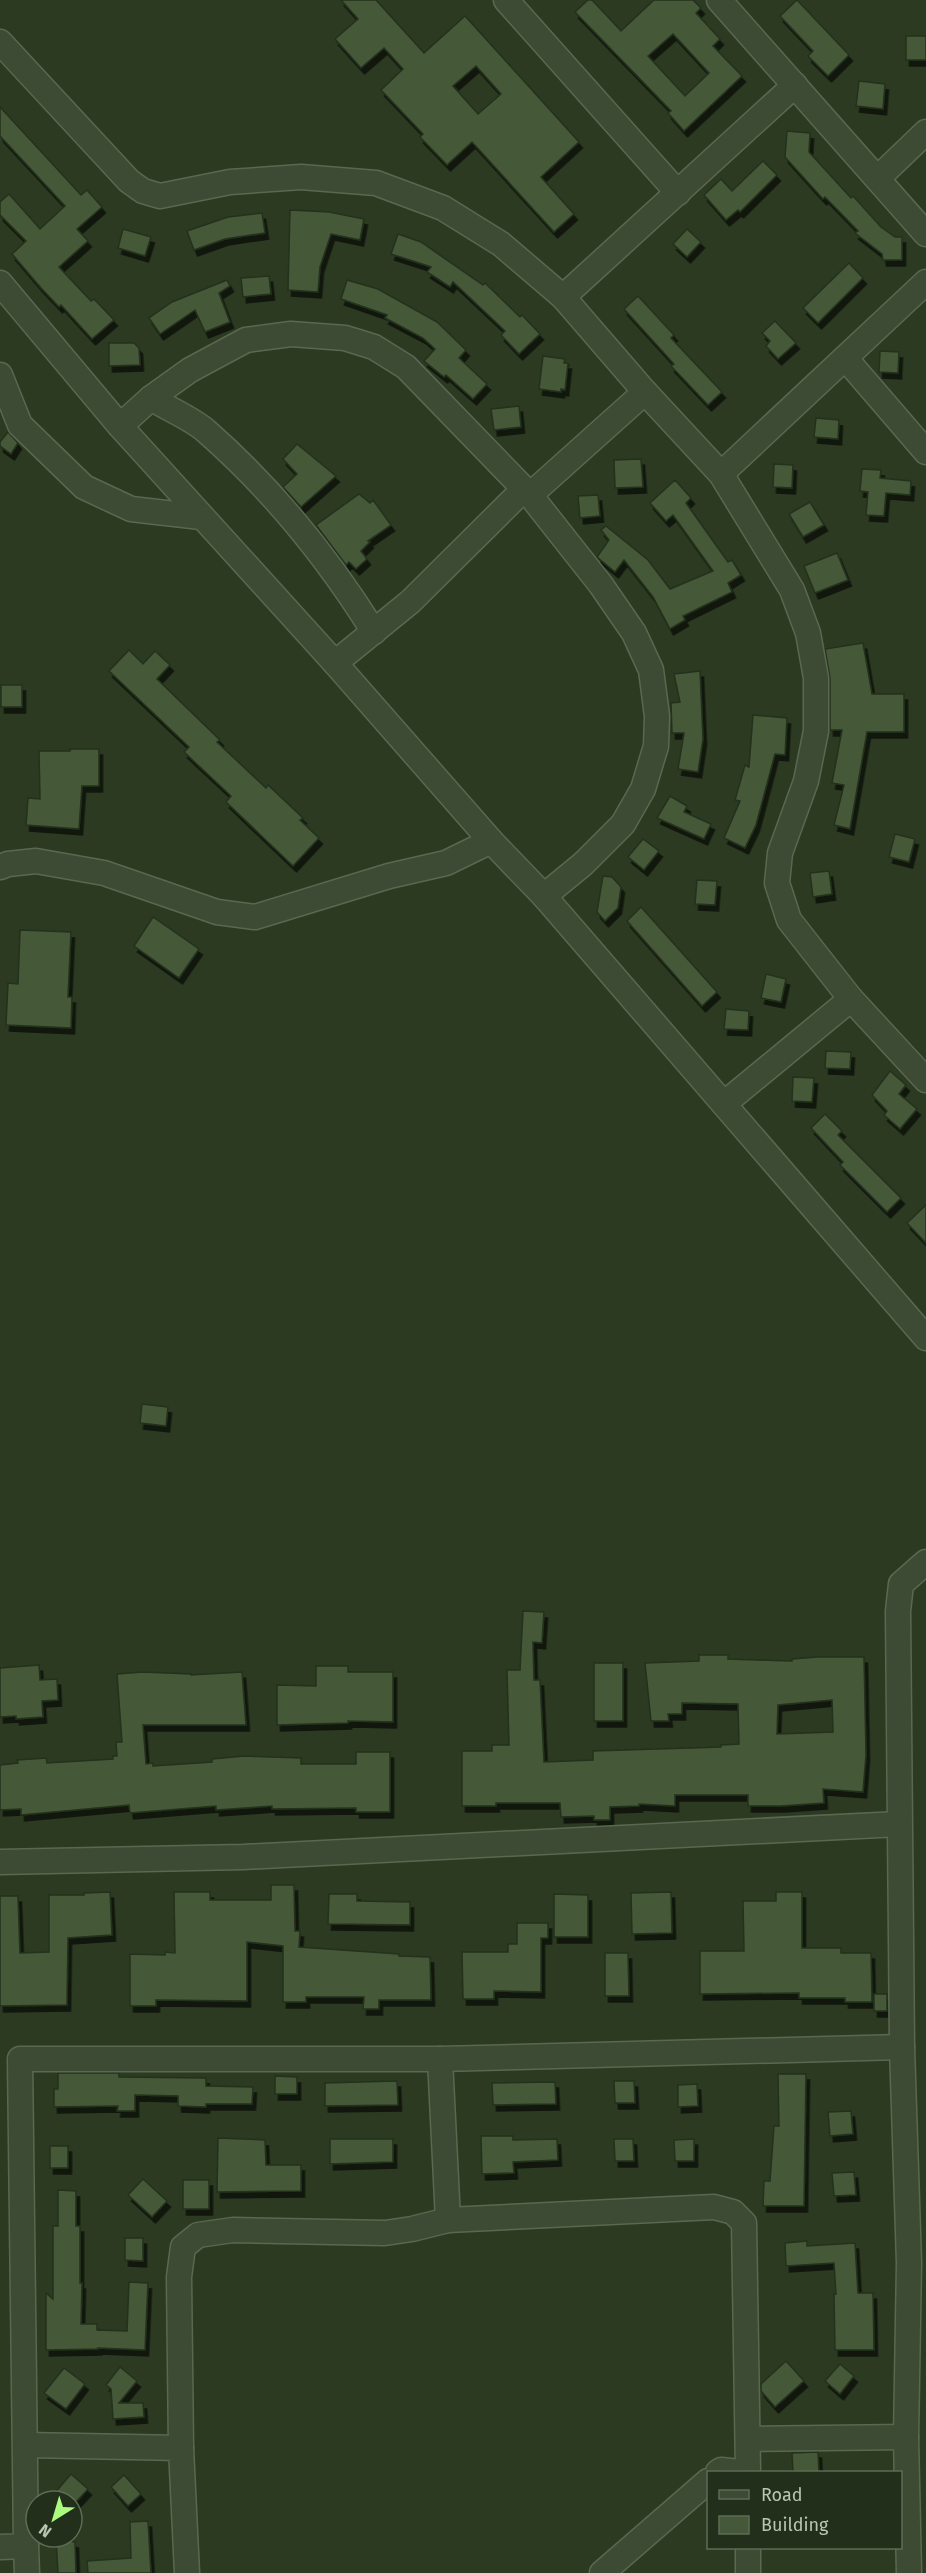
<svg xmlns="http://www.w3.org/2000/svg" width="926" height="2573" viewBox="0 0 926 2573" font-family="'Fira Sans',sans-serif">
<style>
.building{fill:#455839;stroke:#24311c;stroke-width:1.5;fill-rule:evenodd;filter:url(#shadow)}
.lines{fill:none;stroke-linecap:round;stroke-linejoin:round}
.minor-casing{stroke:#5a6852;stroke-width:27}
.minor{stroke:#3d4a34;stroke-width:24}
</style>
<defs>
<filter id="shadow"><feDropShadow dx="3.5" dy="6" stdDeviation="0" flood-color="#0009"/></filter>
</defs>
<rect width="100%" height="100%" fill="#2b3a21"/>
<!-- building -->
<g class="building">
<path d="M 341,0 L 376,0 L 424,53 L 465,16 L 579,142 L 541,177 L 574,214 L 554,232 L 472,142 L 447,165 L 420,137 L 423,134 L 381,90 L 403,69 L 384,48 L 361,68 L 335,39 L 358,19 ZM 476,66 L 501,94 L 478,114 L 453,86 Z"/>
<path d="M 588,0 L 592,0 L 621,31 L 654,0 L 693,0 L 701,8 L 696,13 L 720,39 L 713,46 L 742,76 L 684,131 L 668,113 L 671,111 L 575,12 ZM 673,34 L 709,73 L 685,96 L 648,56 Z"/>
<path d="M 797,0 L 849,55 L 828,76 L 808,56 L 813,51 L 780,16 Z"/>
<rect x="906" y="36" width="20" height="24"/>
<path d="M 859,81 L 885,84 L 883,109 L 856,106 Z"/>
<path d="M 0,107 L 81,195 L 87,190 L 102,207 L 77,229 L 88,241 L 59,267 L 91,301 L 94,299 L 114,320 L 92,339 L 61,305 L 59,307 L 41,288 L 12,254 L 26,241 L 0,215 L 0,202 L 9,194 L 40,229 L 65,206 L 0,136 Z"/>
<path d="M 787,131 L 810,133 L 809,152 L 851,198 L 853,196 L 881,227 L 895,237 L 902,237 L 902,260 L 883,260 L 882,254 L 855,233 L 858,231 L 825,197 L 823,199 L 785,157 Z"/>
<path d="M 763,161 L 777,175 L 740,212 L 738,210 L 726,220 L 704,195 L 721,179 L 732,191 Z"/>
<path d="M 290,210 L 329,212 L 364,219 L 360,240 L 331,234 L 320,267 L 318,292 L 288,290 Z"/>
<path d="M 262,213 L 265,233 L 225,239 L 194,250 L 187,231 L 228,217 Z"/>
<path d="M 123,229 L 151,237 L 145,256 L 118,248 Z"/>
<path d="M 687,229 L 701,242 L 687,257 L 673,244 Z"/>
<path d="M 398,234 L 421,242 L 483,285 L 485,283 L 520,317 L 522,315 L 540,334 L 519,354 L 501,335 L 505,331 L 453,282 L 450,287 L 427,272 L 431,267 L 391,254 Z"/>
<path d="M 849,263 L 863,278 L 818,323 L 803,308 Z"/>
<path d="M 269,276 L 271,294 L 243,297 L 241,278 Z"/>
<path d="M 227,280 L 230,286 L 219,293 L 230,322 L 205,332 L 195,310 L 160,334 L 149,318 L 172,302 Z"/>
<path d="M 347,280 L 378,289 L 437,322 L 466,350 L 459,358 L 487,384 L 473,399 L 446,375 L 444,377 L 424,361 L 435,349 L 423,338 L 385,318 L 387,315 L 341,299 Z"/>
<path d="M 638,296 L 674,335 L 671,338 L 722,392 L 708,405 L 671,366 L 674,364 L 624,309 Z"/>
<path d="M 775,321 L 796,343 L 778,359 L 766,346 L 770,341 L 762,333 Z"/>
<path d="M 109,343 L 134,343 L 139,348 L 140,365 L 109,366 Z"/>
<path d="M 880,351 L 899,352 L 898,373 L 879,372 Z"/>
<path d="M 543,356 L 565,359 L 564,363 L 568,363 L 565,390 L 561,389 L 561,392 L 539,389 Z"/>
<path d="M 519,406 L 521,427 L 494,430 L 491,409 Z"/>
<path d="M 816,418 L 839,420 L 838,439 L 814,437 Z"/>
<path d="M 8,432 L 18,443 L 11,454 L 0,446 L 0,442 Z"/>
<path d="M 297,444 L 336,476 L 301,507 L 283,487 L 297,474 L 283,459 Z"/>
<path d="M 641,459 L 643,487 L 615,488 L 614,460 Z"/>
<path d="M 774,464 L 793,465 L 792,488 L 773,487 Z"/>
<path d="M 862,469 L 881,470 L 880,478 L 911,481 L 910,495 L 886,493 L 884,516 L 866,515 L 868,492 L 860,491 Z"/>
<path d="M 675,480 L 691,498 L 686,503 L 728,562 L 732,560 L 741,575 L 728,583 L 732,592 L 683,616 L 685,620 L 670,629 L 653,597 L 624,560 L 615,572 L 597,557 L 609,540 L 601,530 L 606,526 L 648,560 L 670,589 L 713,571 L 673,515 L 666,521 L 650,503 Z"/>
<path d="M 359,494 L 370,503 L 373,500 L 391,525 L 368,541 L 370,542 L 361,551 L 367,559 L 356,569 L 349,562 L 346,565 L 316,525 Z"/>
<path d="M 598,495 L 600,516 L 580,518 L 578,496 Z"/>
<path d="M 810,502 L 824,525 L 803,537 L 789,514 Z"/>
<path d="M 837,553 L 848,580 L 815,593 L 804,566 Z"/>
<path d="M 863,643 L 872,694 L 904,694 L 904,732 L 867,732 L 850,829 L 834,825 L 844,785 L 832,783 L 842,730 L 830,730 L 830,678 L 825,649 Z"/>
<path d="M 129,650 L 143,664 L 155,651 L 170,665 L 157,679 L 220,740 L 217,742 L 266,788 L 268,785 L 303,818 L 300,820 L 319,838 L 293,866 L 226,802 L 231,796 L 184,752 L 189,747 L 109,671 Z"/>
<path d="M 700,671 L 703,739 L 698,772 L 678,769 L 684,733 L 672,733 L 671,703 L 680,702 L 674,674 Z"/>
<rect x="1" y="685" width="21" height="22"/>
<path d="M 753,715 L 787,718 L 785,755 L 775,754 L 756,825 L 745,848 L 724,838 L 740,801 L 735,800 L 745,765 L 749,767 Z"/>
<path d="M 70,749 L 99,749 L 99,786 L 82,786 L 79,829 L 26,825 L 28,798 L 40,799 L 39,751 L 70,751 Z"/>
<path d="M 670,796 L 687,806 L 684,812 L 711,824 L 704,839 L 657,818 Z"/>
<path d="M 895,834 L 915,839 L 909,862 L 889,857 Z"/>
<path d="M 643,839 L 659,851 L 644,870 L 628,857 Z"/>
<path d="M 829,871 L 832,894 L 813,897 L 810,873 Z"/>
<path d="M 603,876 L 612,877 L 621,887 L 618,908 L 605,921 L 597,912 Z"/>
<path d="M 697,880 L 717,881 L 715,905 L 695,904 Z"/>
<path d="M 641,907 L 717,992 L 702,1006 L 627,921 Z"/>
<path d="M 153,917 L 199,949 L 179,978 L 134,946 Z"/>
<path d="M 20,930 L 71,932 L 68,997 L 72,997 L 71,1028 L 6,1025 L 8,983 L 18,984 Z"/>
<path d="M 766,974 L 786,979 L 781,1002 L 761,998 Z"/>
<path d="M 726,1009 L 749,1011 L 748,1030 L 724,1029 Z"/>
<path d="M 826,1051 L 851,1052 L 850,1069 L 825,1068 Z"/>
<path d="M 890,1071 L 906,1085 L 899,1094 L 917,1109 L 900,1129 L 884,1115 L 887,1111 L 872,1095 Z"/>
<path d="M 793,1077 L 814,1078 L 812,1102 L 792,1101 Z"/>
<path d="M 825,1114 L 842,1131 L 838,1135 L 901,1198 L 887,1212 L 840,1165 L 843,1162 L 811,1128 Z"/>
<path d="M 926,1205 L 926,1243 L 907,1223 Z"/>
<path d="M 142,1404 L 168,1407 L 166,1426 L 140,1423 Z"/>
<path d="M 523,1611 L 544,1612 L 542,1643 L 533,1642 L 534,1680 L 540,1680 L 544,1762 L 593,1760 L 593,1751 L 721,1747 L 721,1745 L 739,1744 L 738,1704 L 682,1703 L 682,1714 L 668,1714 L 669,1721 L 651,1721 L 645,1663 L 699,1661 L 699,1655 L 728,1655 L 728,1659 L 792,1661 L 792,1659 L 817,1657 L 864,1657 L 866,1755 L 863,1792 L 823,1789 L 824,1803 L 781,1806 L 748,1806 L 748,1795 L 675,1795 L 675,1806 L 639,1804 L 639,1806 L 610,1807 L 610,1820 L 594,1820 L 594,1816 L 561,1817 L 560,1803 L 496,1803 L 496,1806 L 462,1806 L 462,1751 L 492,1751 L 492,1745 L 509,1745 L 507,1670 L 520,1670 ZM 832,1700 L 833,1732 L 777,1734 L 778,1705 Z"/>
<rect x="594" y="1663" width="29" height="58"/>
<path d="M 39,1665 L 40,1680 L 57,1679 L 58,1700 L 42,1701 L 43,1717 L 16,1719 L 16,1716 L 0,1717 L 0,1668 Z"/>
<path d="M 316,1666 L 348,1666 L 348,1672 L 393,1672 L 393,1722 L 348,1721 L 348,1723 L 277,1725 L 277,1685 L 316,1686 Z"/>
<path d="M 143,1672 L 191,1674 L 191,1675 L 242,1672 L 246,1725 L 143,1725 L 146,1764 L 153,1763 L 153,1766 L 212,1762 L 212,1759 L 244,1756 L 301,1758 L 301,1764 L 356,1764 L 356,1752 L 390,1752 L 390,1812 L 356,1812 L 356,1808 L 272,1809 L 272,1806 L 216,1810 L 216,1806 L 130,1813 L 129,1805 L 21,1815 L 21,1809 L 0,1810 L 0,1765 L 18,1763 L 17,1760 L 46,1758 L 47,1763 L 113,1759 L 113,1756 L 117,1756 L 116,1742 L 122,1742 L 117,1674 Z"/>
<path d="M 271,1885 L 294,1885 L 295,1931 L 300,1931 L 299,1947 L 399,1954 L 399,1956 L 430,1957 L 431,2000 L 379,2000 L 379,2009 L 363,2009 L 364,1997 L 306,1997 L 306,2002 L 283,2002 L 283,1946 L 247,1942 L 247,2001 L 156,2000 L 156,2006 L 130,2006 L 130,1954 L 165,1955 L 165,1952 L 175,1953 L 174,1892 L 210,1892 L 210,1900 L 271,1900 Z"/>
<path d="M 110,1892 L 112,1935 L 68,1938 L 67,2005 L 0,2006 L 0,1896 L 18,1896 L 20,1953 L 49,1952 L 49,1895 L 84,1895 L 84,1893 Z"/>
<path d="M 671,1892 L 672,1933 L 632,1934 L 631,1893 Z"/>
<path d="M 776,1892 L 802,1892 L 802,1948 L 841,1948 L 841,1953 L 871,1953 L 872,2002 L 845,2002 L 845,1998 L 799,1998 L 799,1993 L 700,1994 L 700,1951 L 744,1951 L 743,1901 L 776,1901 Z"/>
<path d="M 329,1894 L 357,1894 L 357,1901 L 410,1902 L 410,1925 L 328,1924 Z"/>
<path d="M 554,1894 L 588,1895 L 588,1937 L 554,1937 Z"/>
<path d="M 517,1923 L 548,1923 L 548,1938 L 541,1938 L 541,1992 L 494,1991 L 494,1999 L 463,1999 L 462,1952 L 508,1952 L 508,1944 L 517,1944 Z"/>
<path d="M 605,1953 L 628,1953 L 629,1996 L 605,1996 Z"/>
<rect x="874" y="1994" width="13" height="17"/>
<path d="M 58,2073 L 119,2073 L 119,2077 L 206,2078 L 206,2086 L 253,2087 L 252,2104 L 206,2104 L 206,2107 L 178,2106 L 178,2096 L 135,2095 L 135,2111 L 117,2111 L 118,2106 L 54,2107 L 54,2089 L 58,2089 Z"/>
<path d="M 778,2074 L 806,2074 L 804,2206 L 763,2206 L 764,2181 L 770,2181 L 774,2126 L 779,2126 Z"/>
<path d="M 275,2076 L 297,2077 L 297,2094 L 275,2094 Z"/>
<path d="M 397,2081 L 398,2105 L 325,2106 L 325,2083 Z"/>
<path d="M 614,2081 L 634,2081 L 635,2103 L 615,2103 Z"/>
<path d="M 555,2082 L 556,2104 L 493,2105 L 492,2083 Z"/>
<path d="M 697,2084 L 698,2106 L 678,2107 L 678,2085 Z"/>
<path d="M 851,2111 L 853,2134 L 830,2136 L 828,2112 Z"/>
<path d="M 481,2136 L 513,2136 L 513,2140 L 557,2139 L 558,2160 L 513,2162 L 514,2173 L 482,2174 Z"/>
<path d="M 218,2138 L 265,2140 L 266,2165 L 301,2165 L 301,2191 L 217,2192 Z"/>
<path d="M 330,2139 L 393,2139 L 393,2162 L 330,2164 Z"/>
<path d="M 614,2139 L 633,2139 L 634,2161 L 615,2161 Z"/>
<path d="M 694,2139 L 694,2161 L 675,2161 L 674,2140 Z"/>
<rect x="50" y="2146" width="18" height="22"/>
<path d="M 854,2172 L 856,2195 L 834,2196 L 832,2173 Z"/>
<path d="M 143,2179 L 167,2201 L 152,2217 L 128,2195 Z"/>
<rect x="183" y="2180" width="26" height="29"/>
<path d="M 58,2190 L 76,2191 L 76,2226 L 80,2226 L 80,2283 L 82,2283 L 81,2324 L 97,2324 L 97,2330 L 127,2331 L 129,2282 L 148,2283 L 145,2350 L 97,2348 L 99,2349 L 46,2350 L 46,2293 L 53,2299 L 53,2226 L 58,2226 Z"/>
<path d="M 125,2238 L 143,2238 L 143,2261 L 125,2260 Z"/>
<path d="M 807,2241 L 807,2246 L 855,2243 L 858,2293 L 873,2293 L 874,2350 L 835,2350 L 834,2294 L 836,2294 L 834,2263 L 786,2266 L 785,2243 Z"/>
<path d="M 786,2361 L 804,2381 L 775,2407 L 761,2391 L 761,2384 Z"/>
<path d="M 840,2364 L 854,2376 L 840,2394 L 825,2381 Z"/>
<path d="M 120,2367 L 137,2381 L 119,2403 L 143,2403 L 144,2417 L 113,2419 L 111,2389 L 106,2385 Z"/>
<path d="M 64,2368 L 85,2384 L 66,2409 L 44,2393 Z"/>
<path d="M 818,2452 L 819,2472 L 793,2472 L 792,2453 Z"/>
<path d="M 71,2474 L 88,2489 L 77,2501 L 62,2501 L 54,2494 Z"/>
<path d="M 124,2475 L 141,2494 L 128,2506 L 111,2487 Z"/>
<path d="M 148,2521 L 151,2573 L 88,2573 L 87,2561 L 131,2558 L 130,2522 Z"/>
<path d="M 56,2538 L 75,2542 L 76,2573 L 58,2573 Z"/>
</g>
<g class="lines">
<!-- minor casing -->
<g class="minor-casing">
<g id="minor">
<path d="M 506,0 L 678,193"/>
<path d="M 719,0 L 926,234"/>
<path d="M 0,42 L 129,181 L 143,191 L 160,196 L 230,182 L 301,177 L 376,183 L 443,208 L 501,244 L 563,297 L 645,392 L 721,474 L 792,590 L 808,633 L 816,678 L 816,731 L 806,781 L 780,853 L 777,883 L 789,920 L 851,999 L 926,1080"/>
<path d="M 878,178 L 926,132"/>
<path d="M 0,283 L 120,426 L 335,663 L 491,841 L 544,896 L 926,1338"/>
<path d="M 563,297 L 795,85"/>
<path d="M 846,359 L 926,452"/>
<path d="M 0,375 L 20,425 L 84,487 L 131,509 L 201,517"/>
<path d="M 151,398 C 168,409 191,418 206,431 C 272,489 328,558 374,632"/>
<path d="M 120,426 L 151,398 L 190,370 L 246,340 L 291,334 L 345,338 L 374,347 L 406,367 L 530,495 L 601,585 L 634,633 L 651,670 L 657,716 L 656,746 L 643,789 L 623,824 L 583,864 L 544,896"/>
<path d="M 721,474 L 926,282"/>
<path d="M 530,495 L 645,392"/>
<path d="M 335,663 L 410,602 L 524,489"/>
<path d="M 0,867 L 8,864 L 36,861 L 104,873 L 217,912 L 255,917 L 389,876 L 446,863 L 491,841"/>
<path d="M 725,1103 L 851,999"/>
<path d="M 0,1862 L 243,1857 L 899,1824"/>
<path d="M 448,2220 L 714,2207 L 733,2212 L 744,2223 L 748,2472"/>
<path d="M 748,2439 L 906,2437"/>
<path d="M 26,2445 L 181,2448 L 187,2573"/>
<path d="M 181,2448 L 179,2277 L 183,2247 L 198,2235 L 233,2230 L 385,2233 L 412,2229 L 448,2220 L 440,2059"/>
<path d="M 718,2472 L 721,2470 L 740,2472"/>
<path d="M 26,2546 L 27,2573"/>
<path d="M 0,2547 L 26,2546 L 20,2059 L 440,2059 L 902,2047"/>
<path d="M 602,2573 L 708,2481"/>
<path d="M 748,2573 L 748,2548"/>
<path d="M 909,2573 L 906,2437 L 909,2263 L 902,2047 L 898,1611 L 901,1584 L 926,1562"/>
</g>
</g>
<!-- minor -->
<use href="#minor" class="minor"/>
</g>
<!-- legend -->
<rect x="707" y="2471" width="195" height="78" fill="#222f1a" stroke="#5e6c56" stroke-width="1.5"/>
<rect x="719" y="2490" width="30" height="9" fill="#3d4a34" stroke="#5e6c56" stroke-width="1.5"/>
<text x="761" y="2501" font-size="18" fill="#b7c7af">Road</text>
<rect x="719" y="2516" width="30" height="18" fill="#455839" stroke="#5e6c56" stroke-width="1.5"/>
<text x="761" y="2531" font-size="18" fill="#b7c7af">Building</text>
<!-- north arrow -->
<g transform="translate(54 2519) rotate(217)"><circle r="28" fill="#222f1a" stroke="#5e6c56" stroke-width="1.5"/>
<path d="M0-4.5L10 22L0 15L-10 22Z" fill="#abfb7f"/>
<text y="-9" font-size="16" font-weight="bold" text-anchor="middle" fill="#b7c7af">N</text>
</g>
</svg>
